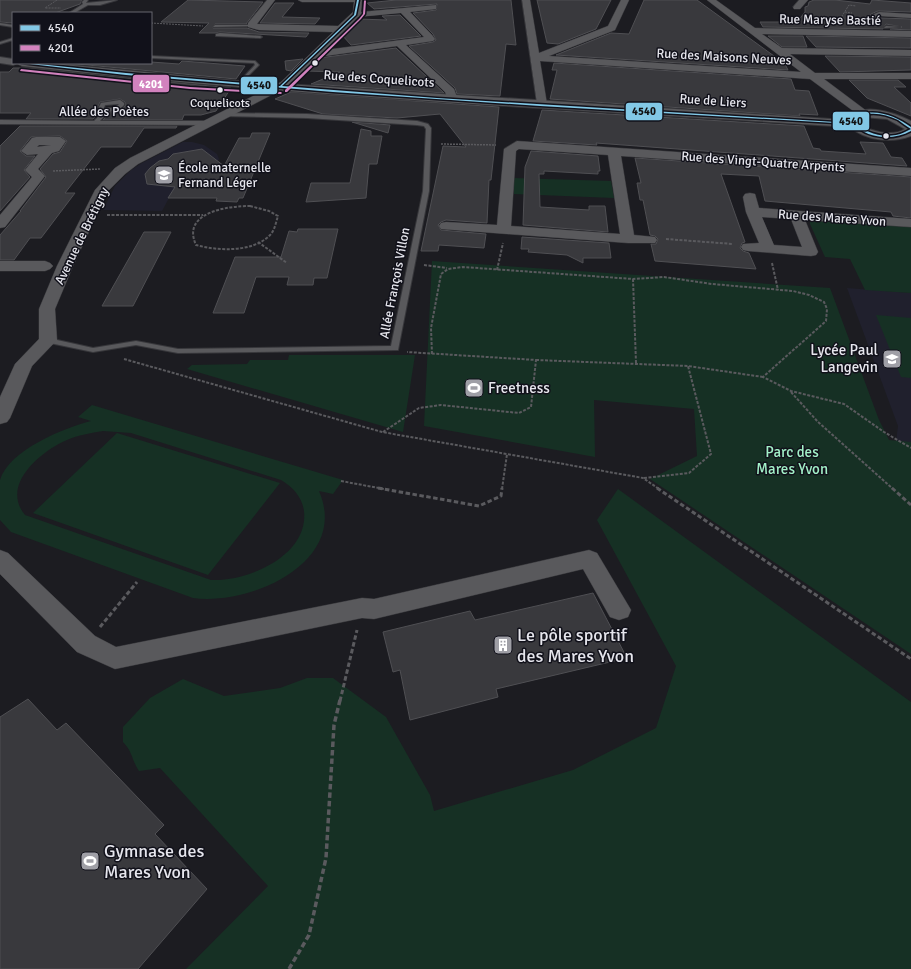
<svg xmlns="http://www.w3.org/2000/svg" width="911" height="969" viewBox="0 0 911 969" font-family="Signika,sans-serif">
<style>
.built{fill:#20202d}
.green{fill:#163024;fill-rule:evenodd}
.building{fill:#39393d;stroke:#4f4f53}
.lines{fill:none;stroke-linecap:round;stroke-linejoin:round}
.service-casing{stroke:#37373b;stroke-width:2}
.pedestrian-casing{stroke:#37373b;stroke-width:1}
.minor-casing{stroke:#37373b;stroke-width:1}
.tertiary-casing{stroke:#37373b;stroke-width:2}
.path-far4{stroke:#5a5a5e;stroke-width:1;stroke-dasharray:2 1;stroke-linecap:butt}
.path-far3{stroke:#5a5a5e;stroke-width:1.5;stroke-dasharray:2 1;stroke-linecap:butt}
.path-far2{stroke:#5a5a5e;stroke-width:2;stroke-dasharray:3 1.5;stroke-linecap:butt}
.path-far1{stroke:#5a5a5e;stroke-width:3;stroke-dasharray:4.5 2.5;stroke-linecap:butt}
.path{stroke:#5a5a5e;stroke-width:3.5;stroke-dasharray:5.5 3;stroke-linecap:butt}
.service{fill:#59595c;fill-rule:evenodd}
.pedestrian{fill:#59595c;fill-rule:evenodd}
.minor{fill:#59595c;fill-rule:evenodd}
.tertiary{fill:#59595c;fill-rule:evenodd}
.bus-1-casing{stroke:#11111a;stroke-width:3}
.bus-2-casing{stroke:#11111a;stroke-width:3}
.bus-1{fill:#82c8e6;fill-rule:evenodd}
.bus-2{fill:#d282be;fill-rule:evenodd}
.bus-dot{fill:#e6e6ed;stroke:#11111a;stroke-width:1.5}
.labels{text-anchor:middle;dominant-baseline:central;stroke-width:3;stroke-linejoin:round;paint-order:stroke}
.far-bus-label{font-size:12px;fill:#e6e6ed;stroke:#11111a}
.far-street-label{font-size:13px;fill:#e6e6ed;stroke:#11111a}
.far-poi-label{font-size:13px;fill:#e6e6ed;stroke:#11111a;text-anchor:start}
.poi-label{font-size:15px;fill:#e6e6ed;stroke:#11111a;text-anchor:end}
.park-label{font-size:15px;fill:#a2f0c8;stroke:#11111a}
.near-poi-label{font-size:18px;fill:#e6e6ed;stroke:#11111a;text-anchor:start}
.line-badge{stroke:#11111a;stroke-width:1.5}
.badge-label{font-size:11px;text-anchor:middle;font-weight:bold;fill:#fff}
.pale-badge-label{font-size:11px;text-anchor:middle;font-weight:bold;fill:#111}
</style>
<rect width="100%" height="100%" fill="#1c1c21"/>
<!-- built -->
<g class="built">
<path d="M 183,142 L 192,142 L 204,145 L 217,154 L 219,159 L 213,172 L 176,185 L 162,211 L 103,210 L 115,186 L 131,170 L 142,163 Z"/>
<path d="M 847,288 L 911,293 L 911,450 L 895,449 L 898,426 Z"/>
</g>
<!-- green -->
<g class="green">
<path d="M 514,178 L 611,181 L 614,198 L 514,194 Z"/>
<path d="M 815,220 L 911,227 L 911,293 L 865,290 L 850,259 L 825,257 L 810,224 L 810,222 Z"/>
<path d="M 432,261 L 830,288 L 879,420 L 889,440 L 911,442 L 911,654 L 650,479 L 697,456 L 694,409 L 594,400 L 595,457 L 424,426 Z"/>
<path d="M 876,315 L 911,318 L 911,378 L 901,377 Z"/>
<path d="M 289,355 L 415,355 L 403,432 L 187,369 L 192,365 L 247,364 L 250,360 L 288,360 Z"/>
<path d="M 92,405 L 343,480 L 333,494 L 319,491 C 350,562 250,606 193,598 L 11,532 L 0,520 C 0,508 0,491 0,480 C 9,450 64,428 91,421 L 78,417 ZM 103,431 L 131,433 L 281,480 C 293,487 302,497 304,511 C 309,556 247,582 211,580 L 25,515 C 0,485 41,451 67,440 C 78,435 91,433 103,431 Z"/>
<path d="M 117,433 L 280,483 L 208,575 L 33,513 Z"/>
<path d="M 618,489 L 911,702 L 911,969 L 186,969 L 268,886 L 160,768 L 139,771 C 131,759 133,752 123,742 L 123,727 L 150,698 L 183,679 L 224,696 L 280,688 L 307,678 L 333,678 L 386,717 L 430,795 L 434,811 L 573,770 L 656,728 L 676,666 L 597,520 Z"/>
</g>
<!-- building -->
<g class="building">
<path d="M 0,0 L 82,0 L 80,4 L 55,13 L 13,13 L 13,23 L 0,22 Z"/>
<path d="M 188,0 L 263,2 L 246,24 L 215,24 L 212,27 L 213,28 L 247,28 L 259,32 L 309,33 L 306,37 L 220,32 L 215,33 L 199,33 L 209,23 L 161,22 Z"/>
<path d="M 396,0 L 511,0 L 516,45 L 506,44 L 500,96 L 457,94 L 455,88 L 409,46 L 433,42 L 436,40 L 433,34 L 413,13 L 436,10 L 437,4 L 374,9 L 367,3 Z"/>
<path d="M 537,0 L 611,0 L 596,29 L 558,44 L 547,43 Z"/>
<path d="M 644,0 L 697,0 L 785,64 L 788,70 L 556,55 L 611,33 L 629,34 Z"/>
<path d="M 814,0 L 835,0 L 870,4 L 872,0 L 911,3 L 911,12 L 878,11 L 871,14 L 868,20 L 872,25 L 877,26 L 878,24 L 877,20 L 880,18 L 911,19 L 911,30 L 890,29 L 902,27 L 886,24 L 883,29 L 763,27 L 760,22 L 797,22 L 805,12 L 805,7 L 808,6 L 809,2 Z"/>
<path d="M 275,3 L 294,3 L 282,17 L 320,18 L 315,24 L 260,23 Z"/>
<path d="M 400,15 L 421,36 L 351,45 L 342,35 L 358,19 L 387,20 L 382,16 Z"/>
<path d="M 768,36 L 803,36 L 807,47 L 782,47 Z"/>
<path d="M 806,36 L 911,38 L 911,48 L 816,47 Z"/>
<path d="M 396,48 L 444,93 L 311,84 L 340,72 L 306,71 L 319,58 Z"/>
<path d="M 825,56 L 911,57 L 911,70 L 840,72 Z"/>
<path d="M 303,59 L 291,71 L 286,70 L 285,61 Z"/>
<path d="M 182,61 L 245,66 L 236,79 L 66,63 L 151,62 L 179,64 Z"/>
<path d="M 554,63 L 791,79 L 795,90 L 809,91 L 818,115 L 799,114 L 800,116 L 550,99 L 557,70 L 552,70 Z"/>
<path d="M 13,68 L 26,68 L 231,88 L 216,111 L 201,115 L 184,115 L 182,120 L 103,120 L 109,113 L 119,111 L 125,106 L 125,102 L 120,99 L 100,102 L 97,109 L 101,112 L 93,119 L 26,119 L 31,113 L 0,113 L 0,72 L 9,72 Z"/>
<path d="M 849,80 L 898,80 L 906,87 L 894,87 L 911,103 L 911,116 L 867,98 Z"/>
<path d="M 291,92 L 499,107 L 491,180 L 489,180 L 487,223 L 446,220 L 441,222 L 438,225 L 441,230 L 486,234 L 484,248 L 439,245 L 438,251 L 421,251 L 443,146 L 466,147 L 440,114 L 397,118 L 323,114 L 275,99 Z"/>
<path d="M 542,110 L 804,126 L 813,148 L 820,149 L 821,151 L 866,154 L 860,142 L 883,143 L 891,157 L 902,158 L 907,166 L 596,143 L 597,145 L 533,141 Z"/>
<path d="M 352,122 L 390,125 L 388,133 Z"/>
<path d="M 20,126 L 177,126 L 176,128 L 144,128 L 131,147 L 101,147 L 65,193 L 75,193 L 41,238 L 30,238 L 14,260 L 0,260 L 0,235 L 21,211 L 20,211 L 46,177 L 40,169 L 53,154 L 60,152 L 67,141 L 60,136 L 31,137 L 20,151 L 26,156 L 35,156 L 24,170 L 30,177 L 0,211 L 0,146 Z"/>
<path d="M 361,129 L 371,131 L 371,136 L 382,136 L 377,164 L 369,164 L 366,198 L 306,202 L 311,183 L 350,183 Z"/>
<path d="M 252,133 L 270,133 L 243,198 L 239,198 L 237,202 L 216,201 L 217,198 L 168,198 L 175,187 L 147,184 L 145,174 L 150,168 L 159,161 L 168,159 L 173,154 L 202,149 L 224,166 L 239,138 L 250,138 Z"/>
<path d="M 531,151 L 598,156 L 600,171 L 598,171 L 598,174 L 544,171 L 544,174 L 539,174 L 540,207 L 589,210 L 589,206 L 605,206 L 608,232 L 523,225 L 525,167 Z"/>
<path d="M 635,158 L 911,177 L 911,218 L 893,216 L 891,212 L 765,201 L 759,176 L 721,174 L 745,242 L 742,243 L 740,248 L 743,251 L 749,253 L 756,269 L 655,261 L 651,244 L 656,244 L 658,239 L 655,236 L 650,235 L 643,200 L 640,200 L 637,183 L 641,183 Z"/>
<path d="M 298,229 L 338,229 L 327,278 L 314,278 L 313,285 L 287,285 L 289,277 L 256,277 L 244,313 L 213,313 L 235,257 L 281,257 L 289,231 L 297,232 Z"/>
<path d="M 144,232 L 171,232 L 133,306 L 102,306 Z"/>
<path d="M 522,237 L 609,243 L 611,258 L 583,258 L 583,263 L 567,255 L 528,252 L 529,249 L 521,249 Z"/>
<path d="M 593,593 L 627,658 L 496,689 L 498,697 L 410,720 L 400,670 L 393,672 L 383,632 L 470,611 L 475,620 Z"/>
<path d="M 28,699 L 57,730 L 66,723 L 164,825 L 155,834 L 207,889 L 138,969 L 0,969 L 0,717 Z"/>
</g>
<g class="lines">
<!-- service casing -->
<g class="service-casing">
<g id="service">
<path d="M 84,0 L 88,0 L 86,3 L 117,0 L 100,5 L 88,5 L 74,13 L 69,13 L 83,4 L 82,2 Z"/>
<path d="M 0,23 L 13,25 L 13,27 L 0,25 Z"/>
<path d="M 215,25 L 253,25 L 255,26 L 213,27 Z"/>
<path d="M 886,26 L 900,27 L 884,28 Z"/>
<path d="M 220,33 L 260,36 L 262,37 L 260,38 L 216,36 L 216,34 Z"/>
<path d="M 13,38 L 13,40 L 0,44 L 0,42 Z"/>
<path d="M 151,56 L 255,61 L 259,65 L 239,85 L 237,84 L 255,65 L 254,63 L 151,58 Z"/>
<path d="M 120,100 L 124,103 L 124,105 L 119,110 L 108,112 L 100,121 L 208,121 L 211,123 L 208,125 L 0,124 L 0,120 L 94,121 L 103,112 L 98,109 L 101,103 ZM 119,104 L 115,108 L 104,108 L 105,105 Z"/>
<path d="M 224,113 L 307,114 L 417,121 L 428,124 L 431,128 L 429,191 L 398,350 L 178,353 L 136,345 L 93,352 L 45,342 L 45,338 L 48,338 L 93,348 L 136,341 L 178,349 L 391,346 L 423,191 L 426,129 L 424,126 L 417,125 L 307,118 L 222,116 L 221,115 Z"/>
</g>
</g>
<!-- pedestrian casing -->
<g class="pedestrian-casing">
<path id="pedestrian" d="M 879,12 L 911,14 L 911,18 L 880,16 L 875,20 L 877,24 L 873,24 L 869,20 L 872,15 Z"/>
</g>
<!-- minor casing -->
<g class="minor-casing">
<g id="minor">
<path d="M 267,0 L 275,0 L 257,24 L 338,26 L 353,12 L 354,2 L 302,2 L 298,0 L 362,0 L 361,12 L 436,5 L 436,9 L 410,12 L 432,35 L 435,39 L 433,41 L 406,45 L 454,89 L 457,97 L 452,100 L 448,99 L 445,92 L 397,46 L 318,57 L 289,86 L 138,164 L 125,174 L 108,191 L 73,266 L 55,309 L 57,340 L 32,366 L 10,418 L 7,422 L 0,424 L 0,397 L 15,364 L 39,339 L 39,309 L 57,266 L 95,190 L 115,168 L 130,158 L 281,82 L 333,32 L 259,30 L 248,27 L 248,23 ZM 401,13 L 424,37 L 325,50 L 358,17 Z"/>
<path d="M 522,0 L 530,0 L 539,53 L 608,26 L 621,0 L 629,0 L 615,30 L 549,56 L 801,72 L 707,0 L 716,0 L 755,28 L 911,31 L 911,37 L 762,34 L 782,48 L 911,50 L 911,56 L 790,54 L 815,73 L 911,73 L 911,79 L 824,79 L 868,112 L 870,114 L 864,117 L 860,116 L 810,79 L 540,61 L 547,104 L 542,107 L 537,104 Z"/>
<path d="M 799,0 L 808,0 L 800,9 L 794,9 L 793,7 Z"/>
<path d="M 36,137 L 60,137 L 66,141 L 59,151 L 52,153 L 38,169 L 45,176 L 5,227 L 0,228 L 0,215 L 32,177 L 25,170 L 38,154 L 27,155 L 21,151 L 32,138 ZM 39,145 L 51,145 L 37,147 Z"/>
<path d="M 517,141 L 911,168 L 911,176 L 621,156 L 634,235 L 655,237 L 657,240 L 655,243 L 628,243 L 441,229 L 439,226 L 441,223 L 446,222 L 497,225 L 504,149 ZM 519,149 L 608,155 L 620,234 L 511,226 L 516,151 Z"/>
<path d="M 750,193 L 755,194 L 759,208 L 911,219 L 911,227 L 805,220 L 818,252 L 816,255 L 811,256 L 748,251 L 743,250 L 741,247 L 743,244 L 759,243 L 746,212 L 743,197 L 745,194 ZM 762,217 L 791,219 L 802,247 L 774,245 Z"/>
<path d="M 0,261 L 45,261 L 50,263 L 53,266 L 50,269 L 45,271 L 0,271 Z"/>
<path d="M 0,550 L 8,553 L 95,636 L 116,647 L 362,598 L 374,599 L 589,550 L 597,553 L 631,610 L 628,617 L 619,620 L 610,617 L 583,569 L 374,619 L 362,618 L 115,669 L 77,652 L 0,574 Z"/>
</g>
</g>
<!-- tertiary casing -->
<g class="tertiary-casing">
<path id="tertiary" d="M 0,57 L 13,59 L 13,63 L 50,63 L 239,81 L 846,120 C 860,101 893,112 911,121 L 911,136 C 892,143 866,141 850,127 C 574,109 297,97 22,66 L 17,63 L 13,65 L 0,63 ZM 863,117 L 887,119 L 905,129 C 893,137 867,132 857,121 Z"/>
</g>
<!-- path-far4 -->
<g class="path-far4">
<path d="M 57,0 L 45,8 L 61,8"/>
<path d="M 845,12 L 852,13"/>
<path d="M 844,19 L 842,16 L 849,5 L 856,6"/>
<path d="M 151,23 L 203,26"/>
</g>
<!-- path-far3 -->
<g class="path-far3">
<path d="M 441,144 L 496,145"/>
<path d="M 53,171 L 100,169"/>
</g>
<!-- path-far2 -->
<g class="path-far2">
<path d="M 250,206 L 269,211 L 278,216 C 276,222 275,229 271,234 C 254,253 218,251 196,245 C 181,212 228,206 250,206 Z"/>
<path d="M 107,215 L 203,215"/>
<path d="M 666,239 L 733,244"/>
<path d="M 258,242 L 287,263"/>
<path d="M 772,263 L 778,290"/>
<path d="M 424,265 L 447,268"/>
<path d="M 497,270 L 503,243"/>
<path d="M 633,279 L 636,363"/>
<path d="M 432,354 L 431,328 L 441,274 L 448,269 L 463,267 L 633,279 L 664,277 L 712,284 L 793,291 L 809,295 L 824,302 L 827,309 L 826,321 L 763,377 L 791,391 L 844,404 L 884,432 L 911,448"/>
<path d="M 124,359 L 382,432 L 643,478 L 659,489"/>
<path d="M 536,360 L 688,366 L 763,377"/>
<path d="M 791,392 L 818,422 L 893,489"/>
<path d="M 383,432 L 419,408 L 441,405 L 519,413 L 531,407 L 536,360 L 407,352"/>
<path d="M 644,478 L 689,473 L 711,454 L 688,366"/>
<path d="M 341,481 L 384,489"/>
<path d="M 502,489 L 507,454"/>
</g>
<!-- path-far1 -->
<g class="path-far1">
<path d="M 378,488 L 479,506 L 501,496 L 502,488"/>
<path d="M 657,488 L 911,659"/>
<path d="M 892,488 L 911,505"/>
<path d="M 100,627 L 137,582"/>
<path d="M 340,701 L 357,630"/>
</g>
<!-- path -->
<path class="path" d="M 289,969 L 309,935 L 326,858 L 334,725 L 340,700"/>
<!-- service -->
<use href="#service" class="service"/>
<!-- pedestrian -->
<use href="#pedestrian" class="pedestrian"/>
<!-- minor -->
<use href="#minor" class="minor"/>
<!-- tertiary -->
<use href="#tertiary" class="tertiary"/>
<!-- bus-1 casing -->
<g class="bus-1-casing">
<path id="bus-1" d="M 357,0 L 359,0 L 356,15 L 282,86 L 437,98 L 852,123 L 850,121 C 867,105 894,114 911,127 L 911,129 C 906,126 902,123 898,120 C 883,113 866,110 853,121 C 864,132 880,138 896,135 C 902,134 906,131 911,129 L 911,131 C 893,141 868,139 853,124 L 540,106 L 333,92 L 126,75 L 21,63 L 29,63 L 126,73 L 280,86 L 354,15 Z"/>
</g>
<!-- bus-2 casing -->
<g class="bus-2-casing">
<g id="bus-2">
<path d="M 365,0 L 366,1 L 365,14 L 361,19 L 287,92 L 285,92 L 285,90 L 359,19 L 363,14 L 364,1 Z"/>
<path d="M 21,69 L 190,87 L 281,92 L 282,93 L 281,94 L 190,89 L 20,71 Z"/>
</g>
</g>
<!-- bus-1 -->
<use href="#bus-1" class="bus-1"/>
<!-- bus-2 -->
<use href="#bus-2" class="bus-2"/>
</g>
<!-- icons -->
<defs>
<g id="school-square" transform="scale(1)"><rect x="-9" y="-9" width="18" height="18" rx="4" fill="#9f9fa6" stroke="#11111a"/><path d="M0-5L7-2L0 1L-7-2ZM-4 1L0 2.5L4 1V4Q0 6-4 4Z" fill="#fff"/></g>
<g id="stadium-square" transform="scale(1)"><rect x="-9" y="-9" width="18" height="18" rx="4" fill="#9f9fa6" stroke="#11111a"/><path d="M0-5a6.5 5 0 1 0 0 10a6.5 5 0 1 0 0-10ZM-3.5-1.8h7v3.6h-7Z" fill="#fff"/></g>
<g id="building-square" transform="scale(1)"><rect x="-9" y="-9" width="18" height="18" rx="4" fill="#9f9fa6" stroke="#11111a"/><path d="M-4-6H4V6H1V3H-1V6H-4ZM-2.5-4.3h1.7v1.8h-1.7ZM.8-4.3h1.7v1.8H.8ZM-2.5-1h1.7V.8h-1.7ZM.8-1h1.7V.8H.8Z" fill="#fff"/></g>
</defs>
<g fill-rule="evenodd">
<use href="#school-square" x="164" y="175"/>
<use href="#school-square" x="892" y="359"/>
<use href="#stadium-square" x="474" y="388"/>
<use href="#building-square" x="503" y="645"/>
<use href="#stadium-square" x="90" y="861"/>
</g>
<!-- markers -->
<g class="bus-dot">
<circle cx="315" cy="63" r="3.5"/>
<circle cx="220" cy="90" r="3.5"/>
<circle cx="886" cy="136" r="3.5"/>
</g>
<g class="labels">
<!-- far-bus labels -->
<g class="far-bus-label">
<text x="220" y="103">Coquelicots</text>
</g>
<!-- far-street labels -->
<g class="far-street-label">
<text transform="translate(830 20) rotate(1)">Rue Maryse Bastié</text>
<text transform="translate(724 57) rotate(3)">Rue des Maisons Neuves</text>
<text transform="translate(379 79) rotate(4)">Rue des Coquelicots</text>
<text transform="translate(713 101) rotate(4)">Rue de Liers</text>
<text x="104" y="112">Allée des Poètes</text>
<text transform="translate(763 162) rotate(4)">Rue des Vingt-Quatre Arpents</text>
<text transform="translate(832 218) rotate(4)">Rue des Mares Yvon</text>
<text transform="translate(82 236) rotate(-64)">Avenue de Brétigny</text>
<text transform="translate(395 283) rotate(-79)">Allée François Villon</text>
</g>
<!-- far-poi labels -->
<g class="far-poi-label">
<text x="178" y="168">École maternelle<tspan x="178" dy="15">Fernand Léger</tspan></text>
</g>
<!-- poi labels -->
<g class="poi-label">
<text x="878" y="350">Lycée Paul<tspan x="878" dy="17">Langevin</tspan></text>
<text x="488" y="388" text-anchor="start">Freetness</text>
</g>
<!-- park labels -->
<g class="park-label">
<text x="792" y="452">Parc des<tspan x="792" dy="17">Mares Yvon</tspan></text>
</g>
<!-- near-poi labels -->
<g class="near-poi-label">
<text x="517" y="635">Le pôle sportif<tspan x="517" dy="21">des Mares Yvon</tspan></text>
<text x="104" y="851">Gymnase des<tspan x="104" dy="21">Mares Yvon</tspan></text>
</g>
</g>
<g class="line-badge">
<rect x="132" y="74" width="38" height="19" rx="4" fill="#d282be"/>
<rect x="240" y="76" width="38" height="19" rx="4" fill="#82c8e6"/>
<rect x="625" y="102" width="38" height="19" rx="4" fill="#82c8e6"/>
<rect x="832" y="111" width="38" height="20" rx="4" fill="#82c8e6"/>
</g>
<g class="badge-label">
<text x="151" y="88">4201</text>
</g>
<g class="pale-badge-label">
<text x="259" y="89">4540</text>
<text x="644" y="115">4540</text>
<text x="851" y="125">4540</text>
</g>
<!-- legend -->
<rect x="12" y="12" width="140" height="52" fill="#11111a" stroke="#66666e"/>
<rect x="20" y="25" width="20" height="6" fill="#82c8e6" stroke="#66666e"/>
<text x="48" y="32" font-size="12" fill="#e6e6ed">4540</text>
<rect x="20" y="45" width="20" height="6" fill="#d282be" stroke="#66666e"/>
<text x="48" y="52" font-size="12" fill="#e6e6ed">4201</text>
</svg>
